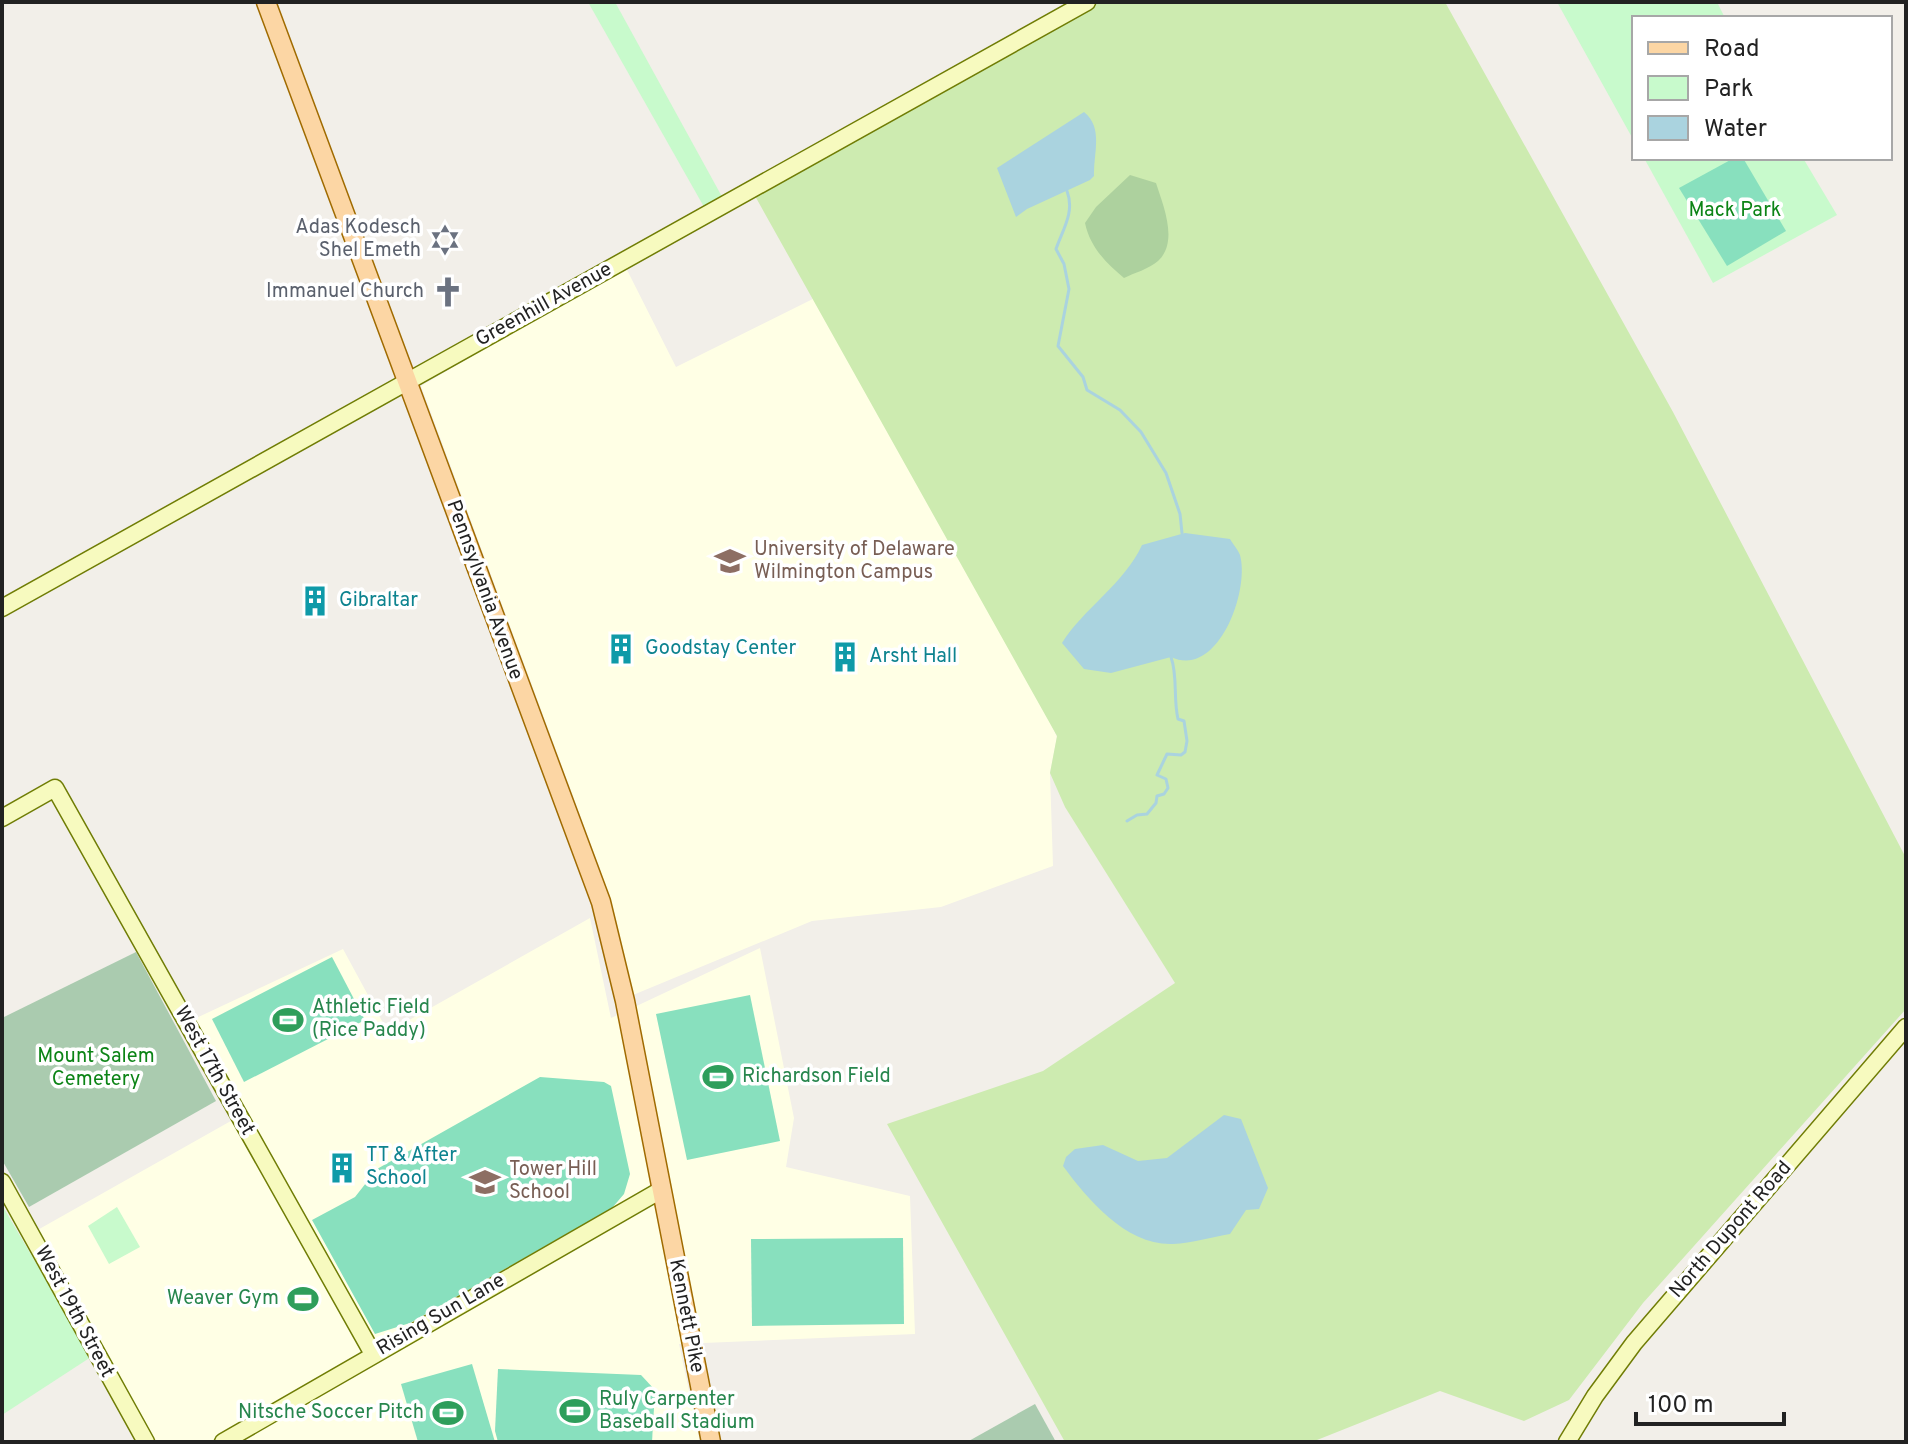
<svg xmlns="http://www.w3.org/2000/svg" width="1908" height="1444" viewBox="0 0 1908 1444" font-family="Overpass,sans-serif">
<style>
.education{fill:#ffffe5}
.grass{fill:#cdebb0}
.forest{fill:#add19e}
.cemetery{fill:#aacbaf}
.park{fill:#c8facc}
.pitch{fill:#88e0be}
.water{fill:#aad3df}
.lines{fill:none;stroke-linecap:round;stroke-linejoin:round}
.stream{stroke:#aad3df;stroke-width:3}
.secondary-casing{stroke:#707d05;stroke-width:19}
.primary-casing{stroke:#a06b00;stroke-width:21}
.secondary{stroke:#f7fabf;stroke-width:16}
.primary{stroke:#fcd6a4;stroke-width:18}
.labels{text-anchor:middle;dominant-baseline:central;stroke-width:7;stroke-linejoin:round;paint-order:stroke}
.park-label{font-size:20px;fill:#0c8416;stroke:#fff}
.worship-label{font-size:20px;fill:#5b616d;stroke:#fff;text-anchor:end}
.street-label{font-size:20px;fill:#222;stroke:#fff}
.education-label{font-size:20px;fill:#785e54;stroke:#fff;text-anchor:start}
.culture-label{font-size:20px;fill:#0d838f;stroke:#fff;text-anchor:start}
.leisure-label{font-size:20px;fill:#27864d;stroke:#fff;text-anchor:start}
</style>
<rect width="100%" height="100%" fill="#f2efe9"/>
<!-- education -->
<g class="education">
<path d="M 625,266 L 676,367 L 843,284 L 1057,737 L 1050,773 L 1053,866 L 941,907 L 812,921 L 633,995 L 616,920 L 599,866 L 421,386 Z"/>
<path d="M 590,918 L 611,1018 L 760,948 L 794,1118 L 786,1167 L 910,1196 L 915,1334 L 679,1344 L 700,1442 L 152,1442 L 34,1232 L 245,1113 L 192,1020 L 343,949 L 388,1032 Z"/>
</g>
<!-- grass -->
<path class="grass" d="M 1091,2 L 1445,2 L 1673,412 L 1906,858 L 1906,1009 L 1643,1303 L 1569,1400 L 1524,1421 L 1440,1391 L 1312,1442 L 1065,1442 L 887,1124 L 1043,1071 L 1175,983 L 1065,807 L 1050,773 L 1057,736 L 750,187 Z"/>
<!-- forest -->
<path class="forest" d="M 1130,175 L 1156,183 C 1163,205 1179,242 1158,261 C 1149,269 1134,273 1124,278 C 1106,263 1090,247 1085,223 L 1096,207 Z"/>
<!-- cemetery -->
<g class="cemetery">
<path d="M 136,952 L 216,1101 L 29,1207 L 2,1160 L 2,1018 Z"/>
<path d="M 1035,1404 L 1056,1442 L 967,1442 Z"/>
</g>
<!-- park -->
<g class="park">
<path d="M 588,2 L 615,2 L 726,204 L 708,214 Z"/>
<path d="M 1557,2 L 1717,2 L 1725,18 L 1634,18 L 1634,141 Z"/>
<path d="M 1644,158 L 1803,158 L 1837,215 L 1713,283 Z"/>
<path d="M 2,1205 L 91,1357 L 2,1415 Z"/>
<path d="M 117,1207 L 140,1247 L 109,1264 L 88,1226 Z"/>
</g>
<!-- pitch -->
<g class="pitch">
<path d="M 1734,158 L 1743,158 L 1786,231 L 1727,266 L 1679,188 Z"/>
<path d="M 332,957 L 365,1020 L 244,1082 L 212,1019 Z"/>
<path d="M 750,995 L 780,1141 L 687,1160 L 656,1014 Z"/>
<path d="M 540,1077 L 604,1082 L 611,1086 L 630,1174 L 624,1194 L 612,1208 L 410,1323 L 375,1334 L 312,1220 L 355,1197 L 377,1169 Z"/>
<path d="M 903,1238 L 904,1324 L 752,1326 L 751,1239 Z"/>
<path d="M 472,1364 L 495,1442 L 418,1442 L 401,1384 Z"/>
<path d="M 498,1369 L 641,1375 L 655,1390 L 652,1442 L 498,1442 L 495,1431 Z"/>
</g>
<!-- water -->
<g class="water">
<path d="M 1084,112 C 1104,128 1093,154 1094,176 L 1090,180 L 1027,209 L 1016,217 L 997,168 Z"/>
<path d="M 1185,533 L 1230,539 C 1233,544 1238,550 1240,555 C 1250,591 1218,679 1171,657 L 1111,673 L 1084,669 L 1062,643 C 1084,608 1124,584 1142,545 Z"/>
<path d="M 1224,1115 L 1241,1119 L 1268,1188 L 1259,1209 L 1246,1210 L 1230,1234 C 1212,1237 1192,1243 1173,1244 C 1127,1246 1088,1200 1063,1166 L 1066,1157 L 1075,1149 L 1103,1145 L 1138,1161 L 1167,1158 Z"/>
</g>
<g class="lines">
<!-- stream -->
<g class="stream">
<path d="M 1067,191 C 1075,212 1063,229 1056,249 L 1064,264 L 1069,289 L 1058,346 L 1083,377 L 1087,390 L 1120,410 L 1141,432 L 1166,473 L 1180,514 L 1182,533"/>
<path d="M 1127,821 L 1137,815 L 1147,814 L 1156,803 L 1157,796 L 1164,794 L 1168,788 L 1166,779 L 1157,775 L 1167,754 L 1181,755 L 1185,752 L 1187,741 L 1184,721 L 1178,719 C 1173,698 1178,677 1171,657"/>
</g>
<!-- secondary casing -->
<g class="secondary-casing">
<g id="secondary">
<path d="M 2,608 L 1087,2"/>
<path d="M 2,818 L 55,788 L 373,1354"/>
<path d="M 2,1182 L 146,1442"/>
<path d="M 223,1442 L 661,1190"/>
<path d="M 1567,1442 L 1595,1396 L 1634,1343 L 1906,1027"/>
</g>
</g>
<!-- primary casing -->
<g class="primary-casing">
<path id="primary" d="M 266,2 L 601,902 L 625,1001 L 711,1442"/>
</g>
<!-- secondary -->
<use href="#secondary" class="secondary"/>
<!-- primary -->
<use href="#primary" class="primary"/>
</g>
<!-- icons -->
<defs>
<g id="synagogue-bare" transform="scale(2.4)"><path d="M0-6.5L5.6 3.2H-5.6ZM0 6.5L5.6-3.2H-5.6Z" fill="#6b7280" stroke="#fff" stroke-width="2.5" paint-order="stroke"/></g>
<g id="church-bare" transform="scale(2.4)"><path d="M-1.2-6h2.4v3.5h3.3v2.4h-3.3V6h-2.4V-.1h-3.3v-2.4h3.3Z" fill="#6b7280" stroke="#fff" stroke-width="2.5" paint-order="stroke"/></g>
<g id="university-bare" transform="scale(2.4)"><path d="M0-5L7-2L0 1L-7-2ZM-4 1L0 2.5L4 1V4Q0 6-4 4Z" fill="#8d6e63" stroke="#fff" stroke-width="2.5" paint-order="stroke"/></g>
<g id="building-bare" transform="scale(2.4)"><path d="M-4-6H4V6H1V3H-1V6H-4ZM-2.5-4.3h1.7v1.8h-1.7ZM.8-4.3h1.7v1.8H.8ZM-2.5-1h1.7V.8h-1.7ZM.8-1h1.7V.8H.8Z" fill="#0f9aa8" stroke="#fff" stroke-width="2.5" paint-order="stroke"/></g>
<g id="stadium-bare" transform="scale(2.4)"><path d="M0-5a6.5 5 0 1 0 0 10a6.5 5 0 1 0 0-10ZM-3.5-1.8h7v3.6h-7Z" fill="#2e9e5b" stroke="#fff" stroke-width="2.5" paint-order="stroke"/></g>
<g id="school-bare" transform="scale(2.4)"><path d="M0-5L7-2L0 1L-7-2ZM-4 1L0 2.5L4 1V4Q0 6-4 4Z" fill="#8d6e63" stroke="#fff" stroke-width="2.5" paint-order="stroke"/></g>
</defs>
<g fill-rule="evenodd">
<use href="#synagogue-bare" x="445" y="240"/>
<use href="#church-bare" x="448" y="292"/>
<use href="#university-bare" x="730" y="561"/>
<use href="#building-bare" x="315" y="601"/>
<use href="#building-bare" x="621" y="649"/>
<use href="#building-bare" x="845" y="657"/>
<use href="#stadium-bare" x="288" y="1020"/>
<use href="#stadium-bare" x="718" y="1077"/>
<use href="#building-bare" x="342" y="1168"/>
<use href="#school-bare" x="485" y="1182"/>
<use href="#stadium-bare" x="303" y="1299"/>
<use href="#stadium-bare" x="575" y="1411"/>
<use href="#stadium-bare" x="448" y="1413"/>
</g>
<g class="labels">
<!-- park labels -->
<g class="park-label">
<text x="1735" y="211">Mack Park</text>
<text x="96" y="1057">Mount Salem<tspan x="96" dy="23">Cemetery</tspan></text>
</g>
<!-- worship labels -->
<g class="worship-label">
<text x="421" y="228">Adas Kodesch<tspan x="421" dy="23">Shel Emeth</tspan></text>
<text x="424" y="292">Immanuel Church</text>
</g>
<!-- street labels -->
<g class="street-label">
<text transform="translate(544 305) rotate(-29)">Greenhill Avenue</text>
<text transform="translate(484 590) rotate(70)">Pennsylvania Avenue</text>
<text transform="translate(214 1071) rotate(61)">West 17th Street</text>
<text transform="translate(1731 1230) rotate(-49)">North Dupont Road</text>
<text transform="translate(74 1312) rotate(62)">West 19th Street</text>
<text transform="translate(441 1315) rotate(-30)">Rising Sun Lane</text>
<text transform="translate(686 1316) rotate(79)">Kennett Pike</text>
</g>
<!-- education labels -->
<g class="education-label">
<text x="754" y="550">University of Delaware<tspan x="754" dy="23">Wilmington Campus</tspan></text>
<text x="509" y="1170">Tower Hill<tspan x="509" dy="23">School</tspan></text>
</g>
<!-- culture labels -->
<g class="culture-label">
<text x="339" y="601">Gibraltar</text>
<text x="645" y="649">Goodstay Center</text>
<text x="869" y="657">Arsht Hall</text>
<text x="366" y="1156">TT &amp; After<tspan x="366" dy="23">School</tspan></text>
</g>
<!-- leisure labels -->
<g class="leisure-label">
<text x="312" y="1008">Athletic Field<tspan x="312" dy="23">(Rice Paddy)</tspan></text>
<text x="742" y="1077">Richardson Field</text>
<text x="279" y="1299" text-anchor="end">Weaver Gym</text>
<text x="599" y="1400">Ruly Carpenter<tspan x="599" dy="23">Baseball Stadium</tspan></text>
<text x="424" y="1413" text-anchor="end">Nitsche Soccer Pitch</text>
</g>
</g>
<!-- border -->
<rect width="1908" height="1444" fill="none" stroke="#222222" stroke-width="8"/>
<!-- legend -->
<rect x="1632" y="16" width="260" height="144" fill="#ffffff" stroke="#a7a7a7" stroke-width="2"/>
<rect x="1648" y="42" width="40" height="12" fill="#fcd6a4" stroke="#a7a7a7" stroke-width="2"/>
<text x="1704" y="56" font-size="24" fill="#222222">Road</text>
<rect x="1648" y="76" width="40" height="24" fill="#c8facc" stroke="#a7a7a7" stroke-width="2"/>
<text x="1704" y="96" font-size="24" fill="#222222">Park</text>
<rect x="1648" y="116" width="40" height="24" fill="#aad3df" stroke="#a7a7a7" stroke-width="2"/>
<text x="1704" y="136" font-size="24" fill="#222222">Water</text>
<!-- scale -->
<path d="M1636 1412v12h148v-12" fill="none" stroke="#222222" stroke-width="4"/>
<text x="1648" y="1412" font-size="24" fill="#222222" stroke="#ffffff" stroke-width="6" paint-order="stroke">100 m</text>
</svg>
